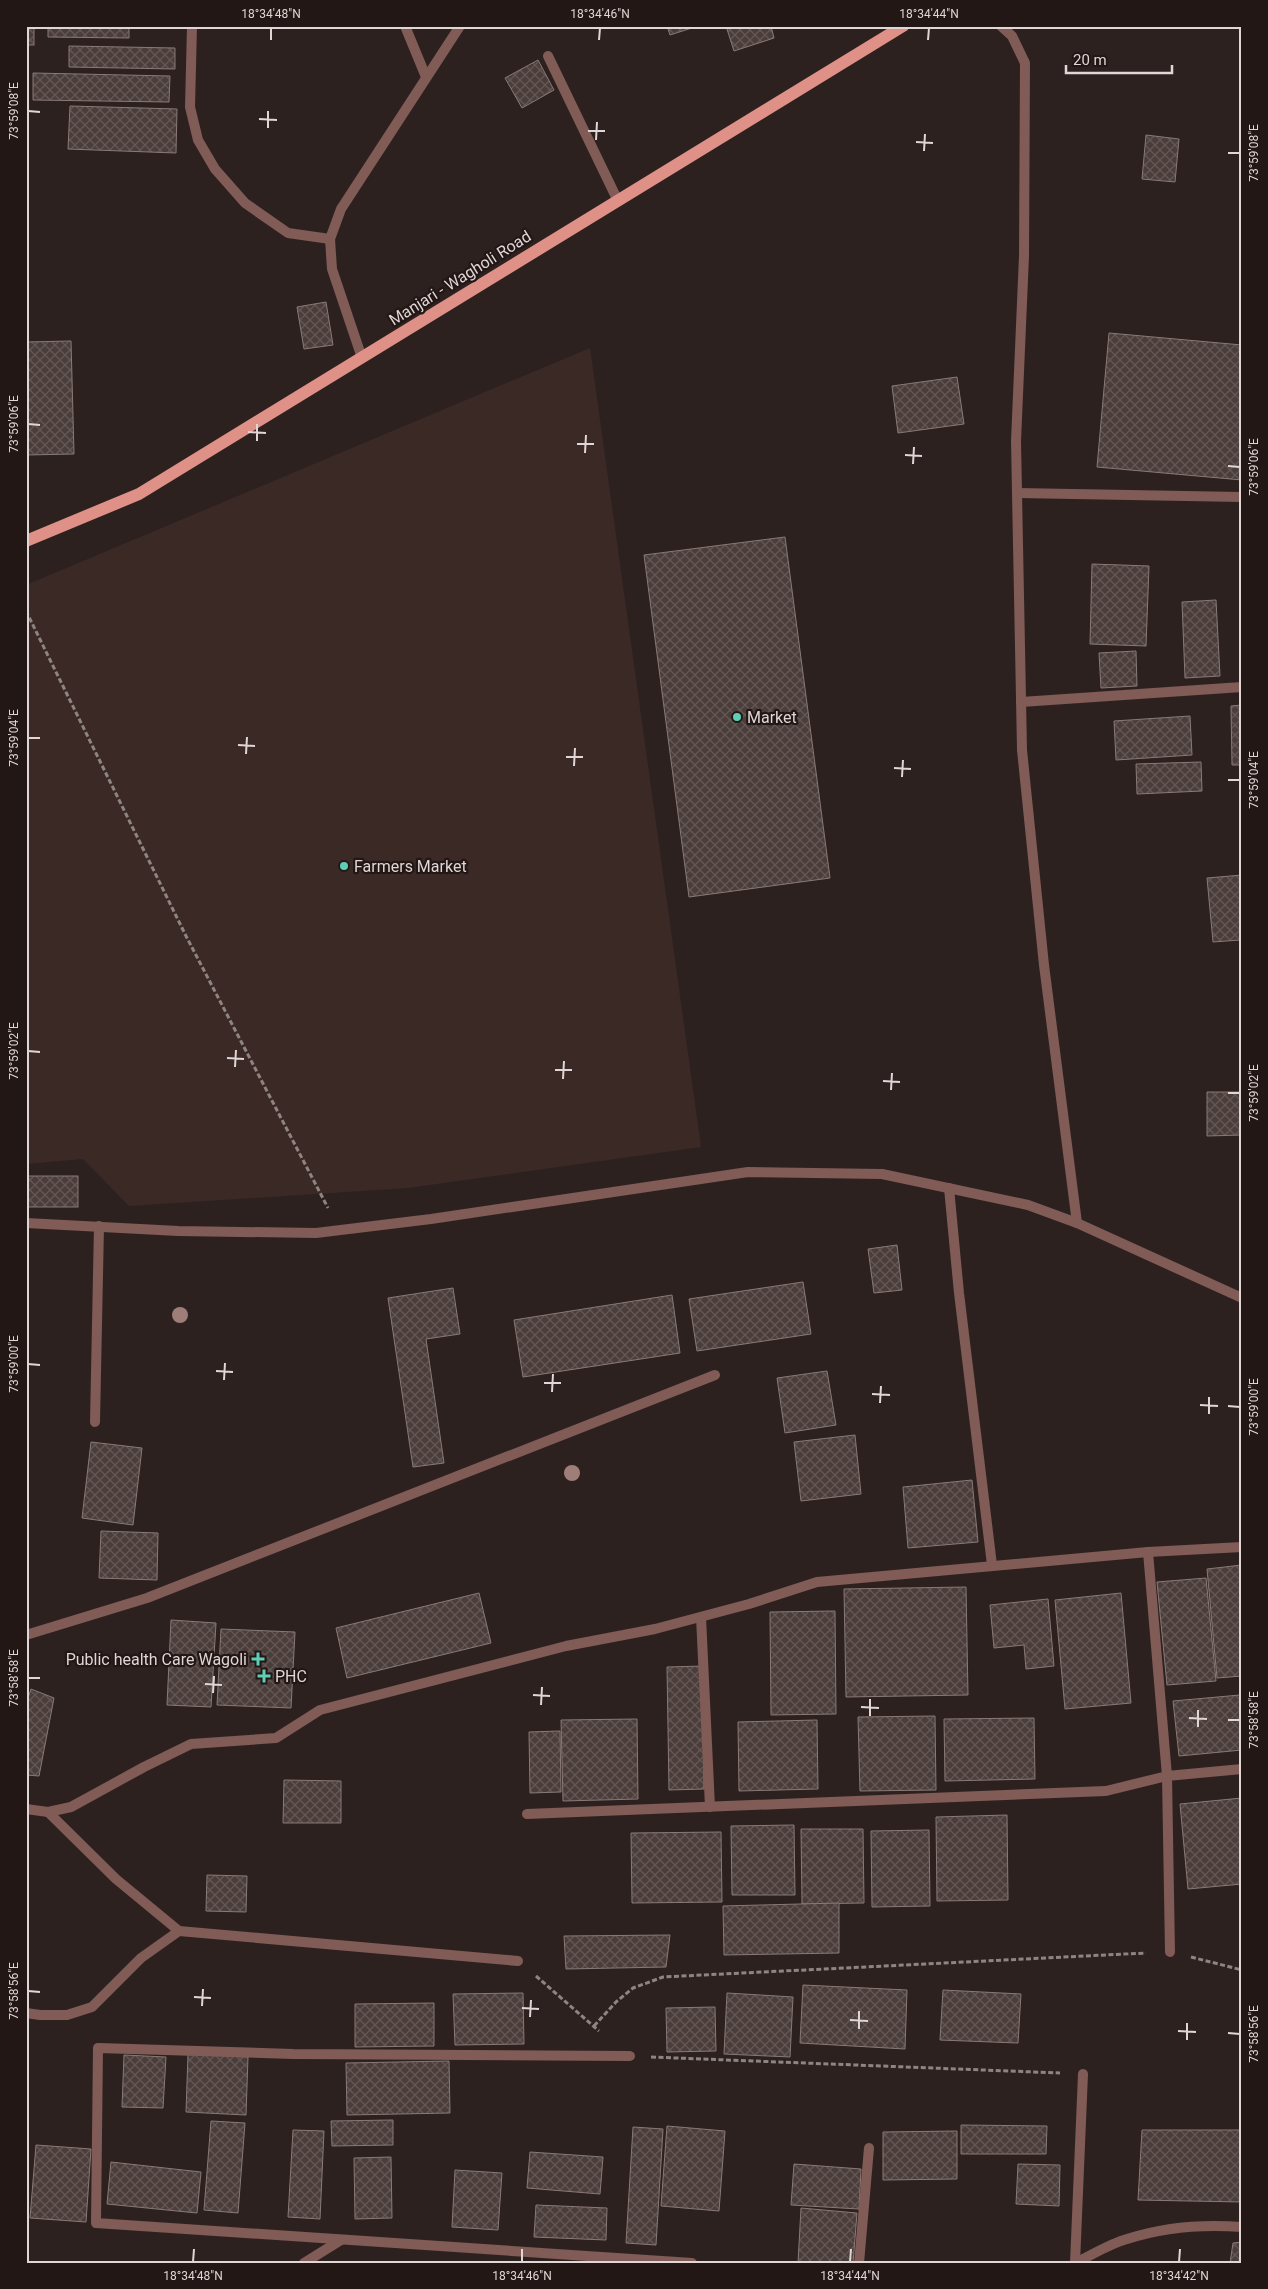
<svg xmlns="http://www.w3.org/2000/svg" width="1268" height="2289" viewBox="0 0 1268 2289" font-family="Roboto,sans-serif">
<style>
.built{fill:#3b2926}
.building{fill:url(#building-cross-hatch);stroke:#897977}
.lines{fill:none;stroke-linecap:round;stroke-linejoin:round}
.path{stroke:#8e8482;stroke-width:3;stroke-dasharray:5 2.5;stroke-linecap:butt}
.lane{stroke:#815b56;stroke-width:10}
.street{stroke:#815b56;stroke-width:10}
.primary{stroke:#df9187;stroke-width:12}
.tree{fill:#9f7e79}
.ticks{fill:none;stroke:#dfd6d5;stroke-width:2}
.poi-dot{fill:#5eceb7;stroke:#231716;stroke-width:2}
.labels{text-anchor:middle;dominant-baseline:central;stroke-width:4.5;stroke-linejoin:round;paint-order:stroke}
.street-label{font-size:16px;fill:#dfd6d5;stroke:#231716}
.poi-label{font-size:16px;fill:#dfd6d5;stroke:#231716;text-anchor:start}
.neatline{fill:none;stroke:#dfd6d5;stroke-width:2}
.ticks-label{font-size:12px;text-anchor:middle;fill:#dfd6d5}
</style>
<defs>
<pattern id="building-cross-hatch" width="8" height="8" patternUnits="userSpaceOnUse" patternTransform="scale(1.25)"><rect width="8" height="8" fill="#4b3d3a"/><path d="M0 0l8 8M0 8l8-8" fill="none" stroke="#645856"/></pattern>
</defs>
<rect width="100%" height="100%" fill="#2d211f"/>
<!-- built -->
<path class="built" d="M 590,348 L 701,1147 L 408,1188 L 129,1206 L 83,1159 L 26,1164 L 26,585 Z"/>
<!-- building -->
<g class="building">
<rect x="26" y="26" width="8" height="19"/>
<path d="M 48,26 L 129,26 L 129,38 L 48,37 Z"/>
<path d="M 667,26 L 698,26 L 670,35 Z"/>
<path d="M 726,26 L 771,26 L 774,38 L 734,51 Z"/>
<path d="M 69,46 L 175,48 L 175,69 L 69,67 Z"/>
<path d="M 538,60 L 554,90 L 522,108 L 505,78 Z"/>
<path d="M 33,73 L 170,76 L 169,102 L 33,100 Z"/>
<path d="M 70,106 L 177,109 L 176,153 L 68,149 Z"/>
<path d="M 1146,135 L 1179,139 L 1175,182 L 1142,179 Z"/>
<path d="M 326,302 L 333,345 L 304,349 L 297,307 Z"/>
<path d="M 1109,333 L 1242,345 L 1242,480 L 1097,467 Z"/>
<path d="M 71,341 L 74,454 L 26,455 L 26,342 Z"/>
<path d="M 957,377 L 964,424 L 898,433 L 892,386 Z"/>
<path d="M 785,537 L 830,878 L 689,897 L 644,555 Z"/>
<path d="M 1092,564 L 1149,566 L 1146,646 L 1090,644 Z"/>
<path d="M 1216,600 L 1220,676 L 1185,678 L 1182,602 Z"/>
<path d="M 1136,651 L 1137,686 L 1101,688 L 1099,653 Z"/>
<path d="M 1242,705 L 1242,765 L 1232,765 L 1231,706 Z"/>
<path d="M 1190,716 L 1192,755 L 1116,760 L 1114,721 Z"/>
<path d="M 1201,762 L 1202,791 L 1137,794 L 1136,764 Z"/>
<path d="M 1242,875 L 1242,955 L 1240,940 L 1213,942 L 1207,878 Z"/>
<path d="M 1207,1092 L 1242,1092 L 1242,1135 L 1207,1136 Z"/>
<rect x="26" y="1176" width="52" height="31"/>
<path d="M 897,1245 L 902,1290 L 874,1293 L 868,1249 Z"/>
<path d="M 803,1282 L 811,1334 L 697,1351 L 689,1299 Z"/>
<path d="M 453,1288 L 460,1334 L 426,1339 L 444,1463 L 413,1467 L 388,1298 Z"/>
<path d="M 672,1295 L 680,1353 L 523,1377 L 514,1320 Z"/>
<path d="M 827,1371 L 836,1425 L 785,1433 L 777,1378 Z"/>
<path d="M 855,1435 L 861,1494 L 801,1501 L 794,1442 Z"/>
<path d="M 91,1442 L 142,1448 L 133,1525 L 82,1518 Z"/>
<path d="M 972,1480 L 978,1542 L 908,1548 L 903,1487 Z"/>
<path d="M 101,1531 L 158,1533 L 157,1580 L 99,1578 Z"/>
<path d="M 1242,1565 L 1242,1676 L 1217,1678 L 1207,1569 Z"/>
<path d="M 1206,1578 L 1216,1681 L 1167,1685 L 1157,1582 Z"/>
<path d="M 966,1587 L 968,1695 L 846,1697 L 844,1589 Z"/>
<path d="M 479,1593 L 491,1643 L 347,1678 L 336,1628 Z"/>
<path d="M 1121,1593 L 1131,1703 L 1065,1709 L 1055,1600 Z"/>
<path d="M 1048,1599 L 1054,1666 L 1026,1669 L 1024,1645 L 994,1648 L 990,1605 Z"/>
<path d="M 835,1611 L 836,1714 L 771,1715 L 770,1612 Z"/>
<path d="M 171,1620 L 216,1623 L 211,1707 L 167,1705 Z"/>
<path d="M 221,1629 L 295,1632 L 291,1708 L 217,1705 Z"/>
<path d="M 703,1666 L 704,1789 L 669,1790 L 667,1667 Z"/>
<path d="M 31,1689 L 54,1698 L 39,1776 L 26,1775 L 26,1704 Z"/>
<path d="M 1240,1695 L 1242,1750 L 1179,1756 L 1173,1701 Z"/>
<path d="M 935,1716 L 936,1790 L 860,1791 L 858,1717 Z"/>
<path d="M 1034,1718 L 1035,1779 L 945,1781 L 944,1719 Z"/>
<path d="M 637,1719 L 638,1799 L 563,1801 L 561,1720 Z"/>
<path d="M 817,1720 L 818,1789 L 739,1791 L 738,1722 Z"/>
<path d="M 560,1731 L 561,1792 L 530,1793 L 529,1732 Z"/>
<path d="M 284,1780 L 341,1781 L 341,1823 L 283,1823 Z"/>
<path d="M 1242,1798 L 1242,1884 L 1188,1889 L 1180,1804 Z"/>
<path d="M 1007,1815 L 1008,1900 L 937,1901 L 936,1817 Z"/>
<path d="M 794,1825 L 795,1895 L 732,1895 L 731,1826 Z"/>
<path d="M 801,1829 L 863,1829 L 864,1903 L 802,1904 Z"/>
<path d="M 929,1830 L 930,1906 L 872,1907 L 871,1831 Z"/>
<path d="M 721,1832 L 722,1902 L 632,1903 L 631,1833 Z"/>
<path d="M 207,1875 L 247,1876 L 246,1912 L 206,1911 Z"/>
<path d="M 839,1903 L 839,1953 L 724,1955 L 723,1906 Z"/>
<path d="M 670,1935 L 666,1967 L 566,1969 L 564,1936 Z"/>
<path d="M 803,1985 L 907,1990 L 905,2049 L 800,2043 Z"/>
<path d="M 943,1990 L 1021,1994 L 1018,2043 L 940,2040 Z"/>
<path d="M 523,1993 L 524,2044 L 455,2045 L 453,1994 Z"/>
<path d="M 727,1993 L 793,1997 L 790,2057 L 724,2054 Z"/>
<path d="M 434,2003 L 434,2046 L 355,2047 L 355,2004 Z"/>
<path d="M 715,2007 L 716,2051 L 667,2052 L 666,2008 Z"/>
<path d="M 188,2054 L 248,2057 L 246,2115 L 186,2112 Z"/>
<path d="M 124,2055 L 166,2057 L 163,2108 L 122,2107 Z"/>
<path d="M 449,2061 L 450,2113 L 347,2115 L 346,2063 Z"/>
<path d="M 393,2120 L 393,2145 L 332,2146 L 331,2121 Z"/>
<path d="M 211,2121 L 245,2123 L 238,2213 L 204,2210 Z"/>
<path d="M 961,2125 L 1047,2126 L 1046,2154 L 961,2154 Z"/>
<path d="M 667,2126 L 725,2131 L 719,2211 L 661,2206 Z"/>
<path d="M 633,2127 L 663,2129 L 656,2245 L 626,2243 Z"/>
<path d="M 293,2130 L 324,2131 L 320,2219 L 288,2217 Z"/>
<path d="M 1142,2130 L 1242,2130 L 1242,2202 L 1138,2200 Z"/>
<path d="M 957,2131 L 957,2179 L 883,2180 L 883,2132 Z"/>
<path d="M 36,2145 L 91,2149 L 86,2222 L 30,2218 Z"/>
<path d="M 530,2152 L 603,2157 L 600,2194 L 527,2188 Z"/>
<path d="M 391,2157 L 392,2218 L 355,2219 L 354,2158 Z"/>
<path d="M 111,2162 L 201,2172 L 197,2213 L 107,2204 Z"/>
<path d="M 794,2164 L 861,2169 L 859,2209 L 791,2205 Z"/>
<path d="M 1018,2164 L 1060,2165 L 1059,2206 L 1016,2204 Z"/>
<path d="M 455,2170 L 502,2173 L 498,2230 L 452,2227 Z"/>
<path d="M 536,2205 L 607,2208 L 606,2240 L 534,2237 Z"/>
<path d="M 801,2208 L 857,2213 L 853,2263 L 798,2263 Z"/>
<path d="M 1242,2242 L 1242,2263 L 1230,2263 L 1233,2243 Z"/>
</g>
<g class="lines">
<!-- path -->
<g class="path">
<path d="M 26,611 L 186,936 L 328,1208"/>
<path d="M 1191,1957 L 1242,1970"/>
<path d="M 536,1976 L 599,2031"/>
<path d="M 594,2026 L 616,2002 L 633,1988 L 663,1977 L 1146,1953"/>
<path d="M 651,2057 L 1060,2073"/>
</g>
<!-- lane -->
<path class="lane" d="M 1017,493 L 1242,497"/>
<!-- street -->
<g class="street">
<path d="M 192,26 L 190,107 L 198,140 L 215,169 L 245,203 L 288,233 L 330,239"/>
<path d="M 405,26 L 426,77"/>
<path d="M 1001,26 L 1012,36 L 1025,63 L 1024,256 L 1016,441 L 1022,750 L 1044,965 L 1077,1223"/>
<path d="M 548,56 L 618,201"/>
<path d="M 362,358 L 332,269 L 330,239 L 341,209 L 460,26"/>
<path d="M 1021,702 L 1242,687"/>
<path d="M 949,1188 L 959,1293 L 992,1565"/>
<path d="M 26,1223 L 178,1231 L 316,1233 L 431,1219 L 748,1172 L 882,1174 L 1028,1205 L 1077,1223 L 1242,1298"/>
<path d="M 95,1422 L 99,1226"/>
<path d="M 701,1617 L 710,1807"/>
<path d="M 26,1635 L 147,1598 L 715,1375"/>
<path d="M 26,1809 L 48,1812 L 71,1807 L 144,1767 L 191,1744 L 276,1738 L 320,1710 L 566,1646 L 655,1629 L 749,1604 L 817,1582 L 1148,1552 L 1242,1547"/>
<path d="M 48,1812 L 116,1879 L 179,1931 L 518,1961"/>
<path d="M 527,1814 L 1106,1791 L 1167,1776 L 1148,1552"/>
<path d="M 1170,1952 L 1167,1776 L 1242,1769"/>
<path d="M 26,2013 L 40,2015 L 67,2015 L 92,2007 L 141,1958 L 179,1931"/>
<path d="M 630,2056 L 293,2054 L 98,2048 L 96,2223 L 692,2263"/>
<path d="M 304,2263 L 341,2240"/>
<path d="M 859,2263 L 869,2148"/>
<path d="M 1075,2263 L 1083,2074"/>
<path d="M 1075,2263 C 1092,2255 1109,2244 1127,2239 C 1164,2227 1203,2224 1242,2227"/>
</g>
<!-- primary -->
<path class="primary" d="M 26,541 L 139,494 L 903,26"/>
</g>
<!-- trees -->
<g class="tree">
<circle cx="180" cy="1315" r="8"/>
<circle cx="572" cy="1473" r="8"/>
</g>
<!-- ticks -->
<path class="ticks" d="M 271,40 L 271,28M 599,40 L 600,28M 928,40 L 929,28M 28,111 L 40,112M 259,119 L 277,120M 268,128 L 268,111M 588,131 L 605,131M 596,140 L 597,122M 916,142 L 933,143M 924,151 L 925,134M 1228,153 L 1240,153M 28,424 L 40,425M 248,432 L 266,433M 257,441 L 257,424M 577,444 L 594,444M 585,453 L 586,435M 905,455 L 922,456M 913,464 L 914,447M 1228,466 L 1240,467M 28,738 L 40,738M 238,745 L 255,746M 246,754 L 247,737M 566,757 L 583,757M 574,766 L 575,748M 894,768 L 911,769M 902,777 L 903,760M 1228,780 L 1240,780M 28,1051 L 40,1052M 227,1058 L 244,1059M 235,1067 L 236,1050M 555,1070 L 572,1070M 563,1079 L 564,1061M 883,1081 L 900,1082M 891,1090 L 892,1073M 1228,1093 L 1240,1093M 28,1364 L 40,1365M 216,1371 L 233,1372M 224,1380 L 225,1363M 544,1383 L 561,1383M 552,1392 L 553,1374M 872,1394 L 890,1395M 880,1403 L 881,1386M 1200,1405 L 1218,1406M 1228,1406 L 1240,1407M 1209,1414 L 1209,1397M 28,1678 L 40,1678M 205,1684 L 222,1685M 213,1693 L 214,1676M 533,1695 L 550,1696M 541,1705 L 542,1687M 861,1707 L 879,1708M 870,1716 L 870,1699M 1189,1718 L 1207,1719M 1228,1720 L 1240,1720M 1198,1727 L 1198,1710M 28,1991 L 40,1992M 194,1997 L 211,1998M 202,2006 L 203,1989M 522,2008 L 539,2009M 530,2017 L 531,2000M 850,2020 L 868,2021M 859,2029 L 859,2011M 1178,2031 L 1196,2032M 1228,2033 L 1240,2034M 1187,2040 L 1187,2023M 193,2262 L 194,2249M 522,2262 L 522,2249M 850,2262 L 851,2249M 1179,2262 L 1180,2249"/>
<!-- markers -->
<g class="poi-dot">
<circle cx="737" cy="717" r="5"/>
<circle cx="344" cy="866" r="5"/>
<path d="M255.5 1651.5h5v5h5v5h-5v5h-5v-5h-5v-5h5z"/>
<path d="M261.5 1668.5h5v5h5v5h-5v5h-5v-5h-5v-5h5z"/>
</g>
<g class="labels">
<!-- street labels -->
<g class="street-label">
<text transform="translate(460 278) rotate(-32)">Manjari - Wagholi Road</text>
</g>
<!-- poi labels -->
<g class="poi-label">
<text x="747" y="717">Market</text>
<text x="354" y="866">Farmers Market</text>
<text x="247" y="1659" text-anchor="end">Public health Care Wagoli</text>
<text x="275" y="1676">PHC</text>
</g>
</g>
<!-- border -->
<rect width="1268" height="2289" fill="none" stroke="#231716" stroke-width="55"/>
<!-- scale -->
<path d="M1066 65v8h106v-8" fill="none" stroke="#dfd6d5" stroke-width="2.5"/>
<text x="1073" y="65" font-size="15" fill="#dfd6d5" stroke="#231716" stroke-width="4" paint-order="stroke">20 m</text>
<rect x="28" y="28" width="1212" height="2234" class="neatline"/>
<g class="ticks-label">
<text x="271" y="18">18°34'48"N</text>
<text x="600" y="18">18°34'46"N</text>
<text x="929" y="18">18°34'44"N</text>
<text transform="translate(14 111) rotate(-90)" y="4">73°59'08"E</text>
<text transform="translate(1254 153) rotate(-90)" y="4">73°59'08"E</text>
<text transform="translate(14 424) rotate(-90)" y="4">73°59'06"E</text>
<text transform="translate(1254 467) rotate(-90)" y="4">73°59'06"E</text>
<text transform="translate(14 738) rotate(-90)" y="4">73°59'04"E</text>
<text transform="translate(1254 780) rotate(-90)" y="4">73°59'04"E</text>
<text transform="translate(14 1051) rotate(-90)" y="4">73°59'02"E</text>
<text transform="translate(1254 1093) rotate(-90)" y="4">73°59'02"E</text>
<text transform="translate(14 1364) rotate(-90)" y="4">73°59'00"E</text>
<text transform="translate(1254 1407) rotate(-90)" y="4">73°59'00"E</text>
<text transform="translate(14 1678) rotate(-90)" y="4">73°58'58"E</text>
<text transform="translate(1254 1720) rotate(-90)" y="4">73°58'58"E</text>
<text transform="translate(14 1991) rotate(-90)" y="4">73°58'56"E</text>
<text transform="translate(1254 2034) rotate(-90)" y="4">73°58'56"E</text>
<text x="193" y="2280">18°34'48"N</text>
<text x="522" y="2280">18°34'46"N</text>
<text x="850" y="2280">18°34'44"N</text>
<text x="1179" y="2280">18°34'42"N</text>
</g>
</svg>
